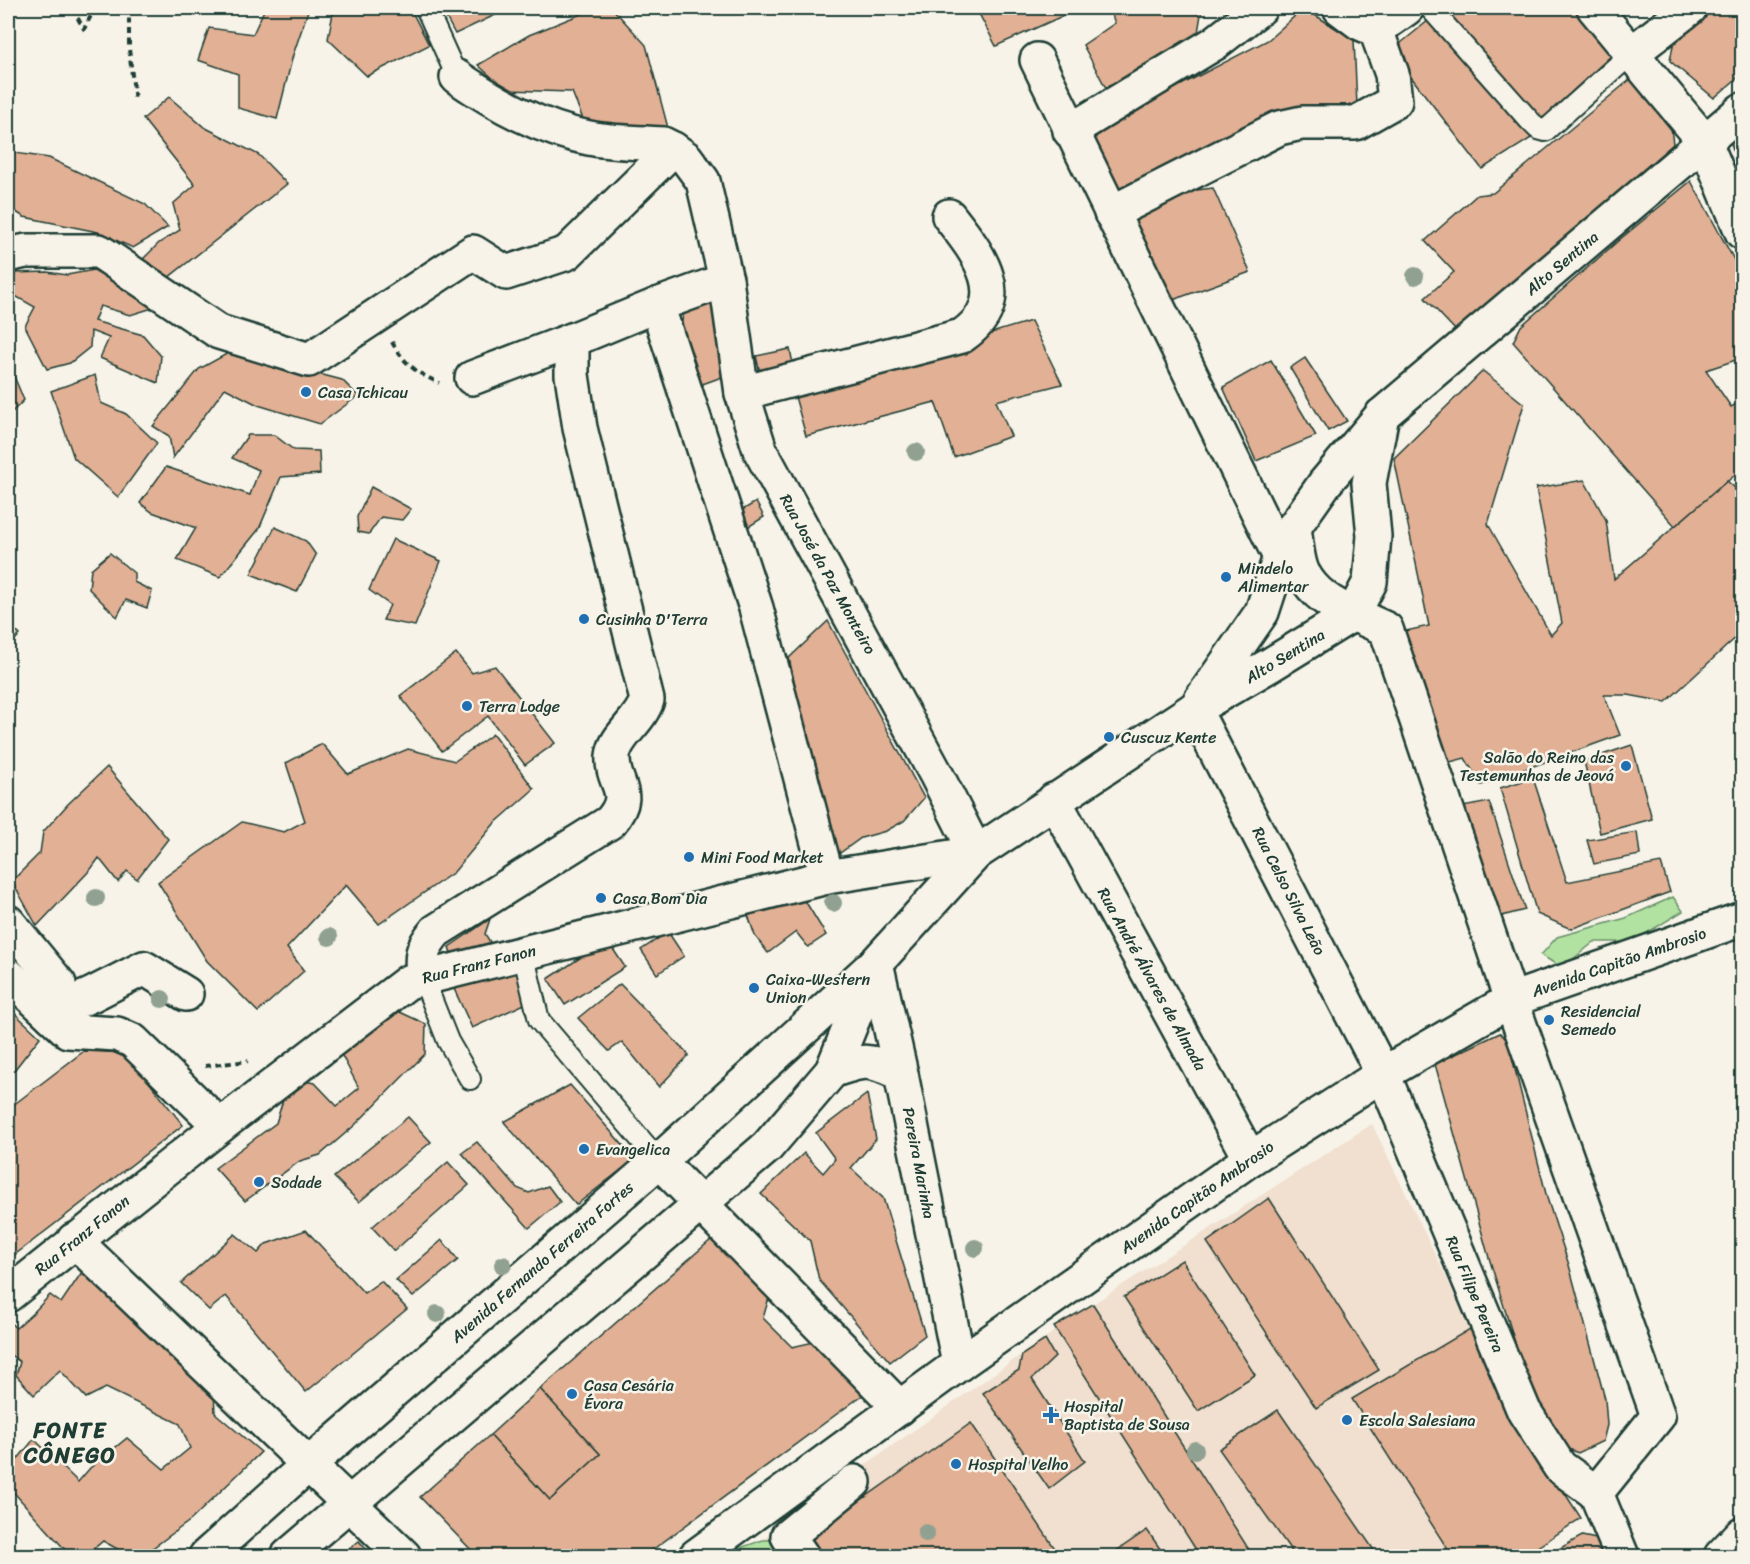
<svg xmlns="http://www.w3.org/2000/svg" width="1750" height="1564" viewBox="0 0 1750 1564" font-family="Sriracha,sans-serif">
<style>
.built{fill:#f1dfcf}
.green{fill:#b2e2a1;stroke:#68906a;stroke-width:1.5}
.building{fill:#e2b094;stroke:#1f3d34;stroke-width:1.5}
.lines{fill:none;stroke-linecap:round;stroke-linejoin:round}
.lane-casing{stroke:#1f3d34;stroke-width:24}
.street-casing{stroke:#1f3d34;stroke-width:38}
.secondary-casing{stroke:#1f3d34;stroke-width:38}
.path{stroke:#1f3d34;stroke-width:4;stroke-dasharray:6 4.5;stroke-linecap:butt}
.lane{stroke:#f7f3e8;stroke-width:20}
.street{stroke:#f7f3e8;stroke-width:33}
.secondary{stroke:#f7f3e8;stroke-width:33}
.tree{fill:#90a191}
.poi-dot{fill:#1f6fb2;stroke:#f7f3e8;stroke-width:2}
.labels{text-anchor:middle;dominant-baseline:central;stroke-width:5;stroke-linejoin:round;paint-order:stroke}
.street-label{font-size:16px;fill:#1f3d34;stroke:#f7f3e8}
.poi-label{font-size:16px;fill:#1f3d34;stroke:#f7f3e8;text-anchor:start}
.district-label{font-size:22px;font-weight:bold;letter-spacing:1.5px;fill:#1f3d34;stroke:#f7f3e8}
</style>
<rect width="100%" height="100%" fill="#f7f3e8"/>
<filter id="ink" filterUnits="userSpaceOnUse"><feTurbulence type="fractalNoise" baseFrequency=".0167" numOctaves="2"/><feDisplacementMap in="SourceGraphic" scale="12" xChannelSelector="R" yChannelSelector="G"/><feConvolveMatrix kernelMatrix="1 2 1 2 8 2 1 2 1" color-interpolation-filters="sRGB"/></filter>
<g filter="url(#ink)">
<!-- built -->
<path class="built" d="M 1372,1124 L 1468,1322 L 1581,1518 L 1524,1556 L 774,1556 L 763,1540 L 777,1527 L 1093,1304 Z"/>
<!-- green -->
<g class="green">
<path d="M 1673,897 L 1683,911 L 1632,942 L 1594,942 L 1562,968 L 1541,955 L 1557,937 L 1626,918 Z"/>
<path d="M 763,1540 L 779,1540 L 781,1556 L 735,1556 L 737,1549 Z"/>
</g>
<!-- building -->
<g class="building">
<path d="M 265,8 L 309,8 L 293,55 L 277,119 L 238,108 L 238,74 L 198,60 L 209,28 L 253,34 Z"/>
<path d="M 334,8 L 410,8 L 429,45 L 367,76 L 328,39 Z"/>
<path d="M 441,8 L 510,8 L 455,34 Z"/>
<path d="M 596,8 L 612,8 L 646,45 L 668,128 L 617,135 L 587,129 L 572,92 L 506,90 L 478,65 L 529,35 Z"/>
<path d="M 976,8 L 1080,8 L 996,46 Z"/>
<path d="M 1109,8 L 1202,8 L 1196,45 L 1106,88 L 1083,45 L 1115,23 Z"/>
<path d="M 1304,8 L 1354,40 L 1357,106 L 1121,193 L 1092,144 L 1102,126 L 1268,40 Z"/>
<path d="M 1437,8 L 1579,8 L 1614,53 L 1539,122 Z"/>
<path d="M 1715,8 L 1742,8 L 1742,74 L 1714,98 L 1670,61 L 1674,40 Z"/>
<path d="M 1434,16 L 1536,135 L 1482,169 L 1391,51 Z"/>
<path d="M 1632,78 L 1671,127 L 1673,144 L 1457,332 L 1425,298 L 1454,272 L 1425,241 L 1477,195 L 1493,193 Z"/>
<path d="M 169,97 L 204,127 L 259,155 L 287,184 L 169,277 L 140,262 L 159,243 L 180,230 L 173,204 L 195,185 L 143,119 Z"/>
<path d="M 1742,132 L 1742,187 L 1731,142 Z"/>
<path d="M 8,152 L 49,158 L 145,204 L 168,227 L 133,248 L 98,232 L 24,217 L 8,207 Z"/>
<path d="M 1691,181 L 1738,267 L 1742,282 L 1742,358 L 1706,370 L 1731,407 L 1742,401 L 1742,469 L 1675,526 L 1513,342 L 1521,326 L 1619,240 Z"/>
<path d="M 1213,188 L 1250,272 L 1170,301 L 1135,222 L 1180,192 Z"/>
<path d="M 94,270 L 156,307 L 130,315 L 100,306 L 94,321 L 143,335 L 161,356 L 158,383 L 100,358 L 109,338 L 91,331 L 90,347 L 70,363 L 47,369 L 25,326 L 35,307 L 8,292 L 15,273 L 47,272 L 67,275 Z"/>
<path d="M 711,300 L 720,348 L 730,374 L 689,389 L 678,345 L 683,315 Z"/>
<path d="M 1031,321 L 1062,384 L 996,401 L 1011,436 L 954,457 L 935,402 L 806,436 L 794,393 Z"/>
<path d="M 790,349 L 794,369 L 761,377 L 756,356 Z"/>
<path d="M 232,351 L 342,380 L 358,396 L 320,424 L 258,405 L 225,388 L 173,458 L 169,436 L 153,426 L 199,369 Z"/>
<path d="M 1305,358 L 1347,421 L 1328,431 L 1290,368 Z"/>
<path d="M 1271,360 L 1316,436 L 1256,461 L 1223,387 Z"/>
<path d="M 8,362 L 24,400 L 8,416 Z"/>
<path d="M 1483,371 L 1524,404 L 1488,524 L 1551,635 L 1562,623 L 1536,488 L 1584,480 L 1606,520 L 1614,579 L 1727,481 L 1742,494 L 1742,632 L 1666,702 L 1628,695 L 1604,695 L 1620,735 L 1481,785 L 1465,758 L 1442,764 L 1401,632 L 1429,626 L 1394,458 Z"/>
<path d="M 95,375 L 101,403 L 126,414 L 157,443 L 118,497 L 74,458 L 51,391 Z"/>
<path d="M 248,435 L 274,435 L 294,450 L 319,451 L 320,474 L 281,477 L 259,529 L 220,577 L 177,560 L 196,528 L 152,512 L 140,503 L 166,467 L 250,495 L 259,470 L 232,458 Z"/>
<path d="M 371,487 L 411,509 L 402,520 L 381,517 L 369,534 L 358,532 L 357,517 Z"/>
<path d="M 756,502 L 764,517 L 748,527 L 739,512 Z"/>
<path d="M 275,527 L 306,541 L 316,555 L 297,592 L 251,574 Z"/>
<path d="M 393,539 L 441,561 L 415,626 L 383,620 L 390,605 L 369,590 Z"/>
<path d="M 110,553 L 134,573 L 134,582 L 152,591 L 147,608 L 126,600 L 117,617 L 89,589 L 91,569 Z"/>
<path d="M 828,621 L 924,798 L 904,821 L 886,831 L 861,838 L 833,858 L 789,658 Z"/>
<path d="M 8,623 L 20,635 L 8,646 Z"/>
<path d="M 456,653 L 472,673 L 495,666 L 555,743 L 525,765 L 488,716 L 442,751 L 400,696 Z"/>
<path d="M 493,734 L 534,789 L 494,824 L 454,872 L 379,924 L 346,885 L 287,948 L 304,971 L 258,1012 L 207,961 L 158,882 L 242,822 L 284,832 L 305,821 L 286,763 L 322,744 L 348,774 L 408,749 L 455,761 Z"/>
<path d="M 1632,745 L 1652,819 L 1600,833 L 1584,761 Z"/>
<path d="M 107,767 L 168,839 L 137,879 L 127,871 L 118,882 L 99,858 L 91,869 L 37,926 L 12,881 L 40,853 L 43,832 L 68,804 Z"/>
<path d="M 1533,778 L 1567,882 L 1661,863 L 1670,892 L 1571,929 L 1537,914 L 1500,788 Z"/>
<path d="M 1489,802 L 1525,910 L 1494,918 L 1452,809 Z"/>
<path d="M 1637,832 L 1640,855 L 1594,864 L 1587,840 Z"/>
<path d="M 804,899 L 826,935 L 808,947 L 796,932 L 768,953 L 755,936 L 748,915 Z"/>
<path d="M 490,919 L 485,934 L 490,942 L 499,951 L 453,959 L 449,947 Z"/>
<path d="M 668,932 L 684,956 L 657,974 L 641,950 Z"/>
<path d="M 607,940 L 625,967 L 565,1005 L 548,979 Z"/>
<path d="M 519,969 L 531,1001 L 472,1028 L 450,980 Z"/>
<path d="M 620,984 L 689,1055 L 659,1087 L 622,1042 L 609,1051 L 578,1018 Z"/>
<path d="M 8,1007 L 40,1037 L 8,1078 Z"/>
<path d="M 391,1008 L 426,1024 L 425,1054 L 355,1125 L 320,1155 L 300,1161 L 245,1201 L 215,1168 L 276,1123 L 283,1100 L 303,1081 L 315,1083 L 337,1106 L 359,1088 L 339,1050 Z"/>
<path d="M 1500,1033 L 1508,1041 L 1547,1198 L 1569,1265 L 1605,1399 L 1607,1425 L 1603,1441 L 1578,1453 L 1565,1447 L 1531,1395 L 1487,1251 L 1435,1064 Z"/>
<path d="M 84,1051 L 126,1053 L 183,1125 L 8,1260 L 8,1109 Z"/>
<path d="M 570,1085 L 635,1159 L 576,1205 L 504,1122 Z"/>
<path d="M 867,1094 L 876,1139 L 851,1168 L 883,1198 L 925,1335 L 890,1362 L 819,1280 L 810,1241 L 761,1194 L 804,1153 L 823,1173 L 835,1159 L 816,1133 Z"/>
<path d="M 408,1117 L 431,1142 L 359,1202 L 334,1177 Z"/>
<path d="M 477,1142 L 517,1188 L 529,1193 L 548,1186 L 560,1202 L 529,1228 L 462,1153 Z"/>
<path d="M 448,1162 L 469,1185 L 394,1251 L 372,1227 Z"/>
<path d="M 1269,1198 L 1379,1370 L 1316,1408 L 1207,1242 Z"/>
<path d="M 306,1230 L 364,1293 L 381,1281 L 407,1309 L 306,1392 L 226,1296 L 209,1310 L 181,1283 L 235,1234 L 258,1253 L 266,1244 Z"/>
<path d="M 720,1232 L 771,1291 L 763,1318 L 792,1347 L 818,1341 L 864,1394 L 644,1556 L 477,1556 L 420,1497 L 490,1435 L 550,1500 L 600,1454 L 540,1389 Z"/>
<path d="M 442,1240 L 458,1260 L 413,1297 L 396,1280 Z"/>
<path d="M 1182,1260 L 1255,1375 L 1198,1411 L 1124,1297 Z"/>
<path d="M 82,1272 L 214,1391 L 215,1413 L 261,1452 L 191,1520 L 147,1552 L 130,1556 L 103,1541 L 85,1556 L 67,1556 L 69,1554 L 8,1486 L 8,1471 L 34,1439 L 78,1482 L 90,1468 L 127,1438 L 164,1469 L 190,1448 L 180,1424 L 106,1388 L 86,1398 L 60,1370 L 34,1395 L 16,1375 L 20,1362 L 8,1353 L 8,1321 L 16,1328 L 34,1312 L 50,1295 L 61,1303 Z"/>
<path d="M 1093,1304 L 1253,1556 L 1200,1556 L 1054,1327 Z"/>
<path d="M 1475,1326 L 1511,1411 L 1581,1518 L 1524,1556 L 1452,1556 L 1352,1399 Z"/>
<path d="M 1045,1340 L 1055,1357 L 1032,1379 L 1085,1461 L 1049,1489 L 983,1393 L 1019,1370 L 1022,1355 Z"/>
<path d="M 540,1389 L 600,1454 L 550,1500 L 490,1435 Z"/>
<path d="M 1278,1410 L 1378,1556 L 1295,1556 L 1219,1449 Z"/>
<path d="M 971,1423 L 1060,1556 L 824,1556 L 810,1536 Z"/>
<path d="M 1147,1530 L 1165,1556 L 1109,1556 Z"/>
<path d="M 1582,1536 L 1596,1539 L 1607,1553 L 1607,1556 L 1546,1556 Z"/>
<path d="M 359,1541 L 372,1556 L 340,1556 Z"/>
</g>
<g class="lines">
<!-- lane casing -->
<g class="lane-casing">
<g id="lane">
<path d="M 426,8 L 457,77"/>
<path d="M 1430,8 L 1529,120 L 1538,129 L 1545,131 L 1632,53"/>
<path d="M 523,953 L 539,1020 L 659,1161"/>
<path d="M 423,978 L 448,1041 L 470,1079"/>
</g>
</g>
<!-- street casing -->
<g class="street-casing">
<g id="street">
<path d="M 1594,8 L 1705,142 L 1742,232"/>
<path d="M 1376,30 L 1407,8"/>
<path d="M 1632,53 L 1690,8"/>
<path d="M 1037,60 L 1280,557"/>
<path d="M 457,77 C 497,104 541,129 589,138 C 613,143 639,142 663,144 L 673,149 L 686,158 L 703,181 L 726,280 L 657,305 L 756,608 L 827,877"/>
<path d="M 1070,131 L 1215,43 L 1260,8"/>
<path d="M 1111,213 L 1279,128 L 1302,123 L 1356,123 L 1395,101 L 1392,74 L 1376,30 L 1360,23 L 1340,8"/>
<path d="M 8,255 L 26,251 L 99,251 L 219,332 L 309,360 L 473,252 L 506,273 L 567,253 L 673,149"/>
<path d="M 472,378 L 572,340"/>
<path d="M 742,393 L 962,336 C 1015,299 978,253 949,216"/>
<path d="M 1353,614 L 1386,629 L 1511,1000 L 1658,1416 L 1596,1493"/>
<path d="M 1194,709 L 1383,1074 L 1524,1411 L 1560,1467 L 1596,1493"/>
<path d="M 1054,800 L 1250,1159"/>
<path d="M 8,922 L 59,984 L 58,1005 L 52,1016"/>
<path d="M 876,963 L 901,1074 L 959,1364"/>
<path d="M 8,975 L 68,1031 L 117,1034 L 133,1041 L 220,1126"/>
<path d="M 423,978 C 421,956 421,948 436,931 L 610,822 C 636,792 611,785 613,756 C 615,736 640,722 647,700 L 580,428 L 572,375 L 572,340 L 657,305"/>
<path d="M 54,1011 L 91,995 L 144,968 L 186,994"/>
<path d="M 832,1071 C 865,1059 869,1059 901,1074"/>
<path d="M 659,1161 L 900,1408"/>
<path d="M 74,1240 L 404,1556"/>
<path d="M 8,1295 L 220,1126 L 408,982 L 827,877 L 976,853 L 936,774 L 760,450 L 742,393 L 726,280"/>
<path d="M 1596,1493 L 1622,1556"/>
<path d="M 696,1556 L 959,1364 L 1250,1159 L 1383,1074 L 1511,1000 L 1742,919"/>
<path d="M 802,1556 L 788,1536 L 854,1482"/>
<path d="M 1721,1556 L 1742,1534"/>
</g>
</g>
<!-- secondary casing -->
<g class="secondary-casing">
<g id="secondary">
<path d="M 1294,527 C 1296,541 1297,561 1303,573 C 1314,594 1333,605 1353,614"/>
<path d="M 1200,701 L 1262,612 L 1280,557 L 1294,527 L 1325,483 L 1382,415 L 1742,110"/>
<path d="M 206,1556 L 308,1465 L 659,1161 L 876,963 L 976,853 L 1194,709 L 1270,665 L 1353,614 L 1370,582 L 1374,536 L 1369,483 L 1382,415"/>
<path d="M 288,1556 L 767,1147 L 832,1071 L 873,970"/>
</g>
</g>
<!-- path -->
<g class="path">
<path d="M 52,8 L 53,8"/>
<path d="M 75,8 L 77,17 L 84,29 L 95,8"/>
<path d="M 129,8 L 129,49 L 135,101"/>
<path d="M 8,12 L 21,8"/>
<path d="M 392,342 C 404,364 417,373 439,383"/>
<path d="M 205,1066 L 248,1061"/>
</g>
<!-- lane -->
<use href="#lane" class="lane"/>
<!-- street -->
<use href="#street" class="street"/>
<!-- secondary -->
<use href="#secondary" class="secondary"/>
</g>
<!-- trees -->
<g class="tree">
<circle cx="1415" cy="276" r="9"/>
<circle cx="916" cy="452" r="9"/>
<circle cx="96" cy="898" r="9"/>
<circle cx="833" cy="903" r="9"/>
<circle cx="329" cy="937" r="9"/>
<circle cx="162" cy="999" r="9"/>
<circle cx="975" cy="1248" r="9"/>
<circle cx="503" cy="1265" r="9"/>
<circle cx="437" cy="1314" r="9"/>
<circle cx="1195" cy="1450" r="9"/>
<circle cx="926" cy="1533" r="9"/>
</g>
</g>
<!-- markers -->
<g class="poi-dot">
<circle cx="306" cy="392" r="6"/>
<circle cx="1226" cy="577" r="6"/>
<circle cx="584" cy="619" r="6"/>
<circle cx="467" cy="706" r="6"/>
<circle cx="1109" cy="737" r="6"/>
<circle cx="1626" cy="766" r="6"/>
<circle cx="689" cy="857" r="6"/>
<circle cx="601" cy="898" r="6"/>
<circle cx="754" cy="988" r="6"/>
<circle cx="1549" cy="1020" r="6"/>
<circle cx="584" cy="1149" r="6"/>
<circle cx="259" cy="1182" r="6"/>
<circle cx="572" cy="1394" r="6"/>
<path d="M1048 1406h6v6h6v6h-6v6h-6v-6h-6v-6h6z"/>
<circle cx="1347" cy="1420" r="6"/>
<circle cx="956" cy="1464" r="6"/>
</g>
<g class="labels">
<!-- street labels -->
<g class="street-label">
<text transform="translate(1562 263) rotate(-40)">Alto Sentina</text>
<text transform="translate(828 574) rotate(61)">Rua José da Paz Monteiro</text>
<text transform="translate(1285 656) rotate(-31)">Alto Sentina</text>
<text transform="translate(1289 891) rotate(63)">Rua Celso Silva Leão</text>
<text transform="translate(1619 962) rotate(-19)">Avenida Capitão Ambrosio</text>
<text transform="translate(479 964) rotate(-14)">Rua Franz Fanon</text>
<text transform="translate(1152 979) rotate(61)">Rua André Álvares de Almada</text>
<text transform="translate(919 1163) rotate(79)">Pereira Marinha</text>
<text transform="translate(1197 1197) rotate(-35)">Avenida Capitão Ambrosio</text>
<text transform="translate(82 1235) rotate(-39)">Rua Franz Fanon</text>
<text transform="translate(542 1262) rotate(-41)">Avenida Fernando Ferreira Fortes</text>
<text transform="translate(1475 1294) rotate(67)">Rua Filipe Pereira</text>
</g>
<!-- poi labels -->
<g class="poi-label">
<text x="318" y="392">Casa Tchicau</text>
<text x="1238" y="568">Mindelo<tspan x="1238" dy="18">Alimentar</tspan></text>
<text x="596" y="619">Cusinha D'Terra</text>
<text x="479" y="706">Terra Lodge</text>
<text x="1121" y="737">Cuscuz Kente</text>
<text x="1614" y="757" text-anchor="end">Salão do Reino das<tspan x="1614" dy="18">Testemunhas de Jeová</tspan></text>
<text x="701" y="857">Mini Food Market</text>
<text x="613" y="898">Casa Bom Dia</text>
<text x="766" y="979">Caixa-Western<tspan x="766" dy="18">Union</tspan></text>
<text x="1561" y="1011">Residencial<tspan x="1561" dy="18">Semedo</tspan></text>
<text x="596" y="1149">Evangelica</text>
<text x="271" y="1182">Sodade</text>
<text x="584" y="1385">Casa Cesária<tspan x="584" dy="18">Évora</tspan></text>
<text x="1064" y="1406">Hospital<tspan x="1064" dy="18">Baptista de Sousa</tspan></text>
<text x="1359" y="1420">Escola Salesiana</text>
<text x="968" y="1464">Hospital Velho</text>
</g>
<!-- district labels -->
<g class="district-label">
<text x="70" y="1430">FONTE<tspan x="70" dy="25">CÔNEGO</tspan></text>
</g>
</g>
<!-- margin -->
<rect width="1750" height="1564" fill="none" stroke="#f7f3e8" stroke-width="30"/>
<rect x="15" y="15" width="1720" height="1534" fill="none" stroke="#1f3d34" stroke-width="2" filter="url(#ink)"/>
</svg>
